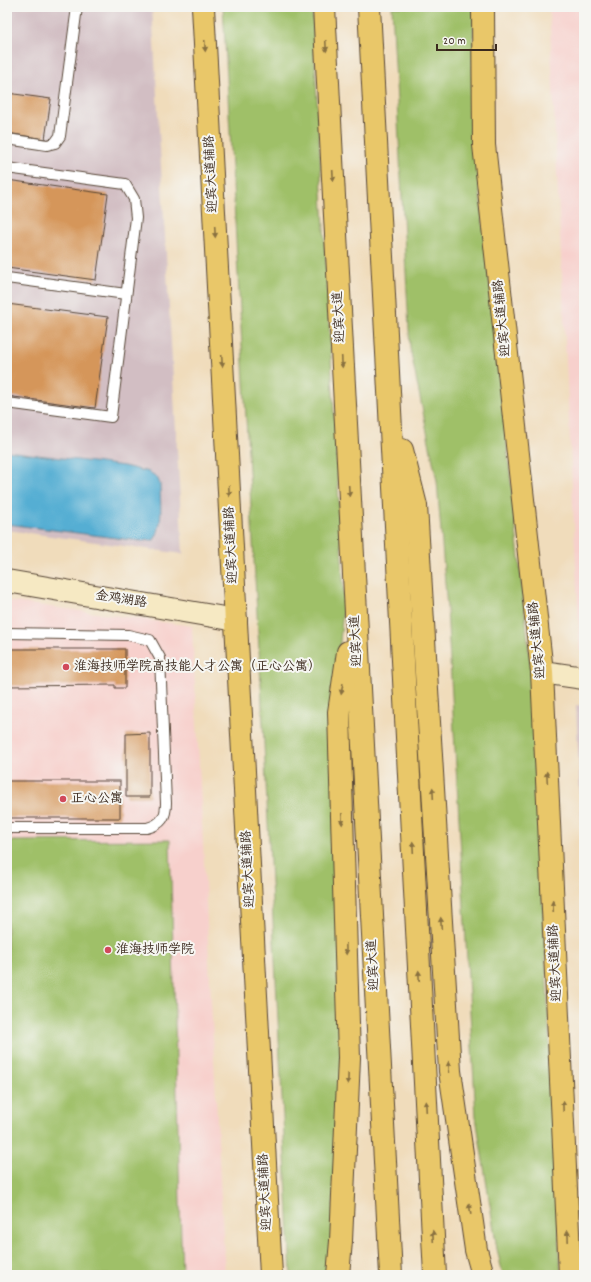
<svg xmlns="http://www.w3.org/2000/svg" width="591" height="1282" viewBox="0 0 591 1282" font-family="Dekko,'LXGW WenKai TC',sans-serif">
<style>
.built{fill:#f7d0cc}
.industrial{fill:#d2bec3}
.green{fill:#9fc068;stroke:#6d7543}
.water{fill:#55aed3;stroke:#486c78}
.building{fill:#d5965a}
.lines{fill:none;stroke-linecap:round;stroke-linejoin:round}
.lane-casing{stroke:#564536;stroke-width:12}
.secondary-casing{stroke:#564536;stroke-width:24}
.primary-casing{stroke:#564536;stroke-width:24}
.highway-casing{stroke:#564536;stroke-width:24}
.lane{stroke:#fff;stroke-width:10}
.secondary{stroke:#f6e9c3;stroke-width:22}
.primary{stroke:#e9c769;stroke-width:22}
.highway{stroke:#e9c769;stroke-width:22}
.oneway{fill:#897140}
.poi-dot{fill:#d1495b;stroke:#f6f6f2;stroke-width:1.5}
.labels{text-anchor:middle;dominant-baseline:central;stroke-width:4;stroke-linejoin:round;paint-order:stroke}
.street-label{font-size:13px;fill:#3b2a1e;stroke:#f6f6f2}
.poi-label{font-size:13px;fill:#3b2a1e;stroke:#f6f6f2;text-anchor:start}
</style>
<rect width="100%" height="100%" fill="#f6f6f2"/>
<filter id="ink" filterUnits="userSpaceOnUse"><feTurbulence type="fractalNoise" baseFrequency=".025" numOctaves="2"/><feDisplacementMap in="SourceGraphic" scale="8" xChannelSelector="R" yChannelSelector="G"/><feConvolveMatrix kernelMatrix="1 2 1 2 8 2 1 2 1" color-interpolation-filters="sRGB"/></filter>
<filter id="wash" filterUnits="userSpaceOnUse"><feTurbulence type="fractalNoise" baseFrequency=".012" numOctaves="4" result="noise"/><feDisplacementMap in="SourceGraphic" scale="16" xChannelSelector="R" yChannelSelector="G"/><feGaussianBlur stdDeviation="0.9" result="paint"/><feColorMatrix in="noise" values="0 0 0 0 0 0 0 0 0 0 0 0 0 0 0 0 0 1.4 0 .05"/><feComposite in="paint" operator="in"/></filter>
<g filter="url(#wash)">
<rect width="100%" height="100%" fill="#f0dcbb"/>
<!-- built -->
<g class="built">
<path d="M 549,7 L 584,7 L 584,652 L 580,651 Z"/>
<path d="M 7,601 L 192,626 L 225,1275 L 7,1275 Z"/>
</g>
<!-- industrial -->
<g class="industrial">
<path d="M 7,7 L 152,7 L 183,554 L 7,530 Z"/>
<path d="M 576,705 L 584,706 L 584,884 Z"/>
</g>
<!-- green -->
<g class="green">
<path d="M 223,7 L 312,7 L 344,597 L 335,699 L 343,1032 L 330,1275 L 291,1275 L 261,685 Z"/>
<path d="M 392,7 L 474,7 L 472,99 L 476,157 L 532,679 L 561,1275 L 503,1275 L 497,1249 L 476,1117 L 447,608 L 437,481 L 410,348 Z"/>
<path d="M 170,840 L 182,1275 L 7,1275 L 7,841 Z"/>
</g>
<!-- water -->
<path class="water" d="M 7,451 L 124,466 L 149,472 L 157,477 L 160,484 C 160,502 164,525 154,540 L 140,541 L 7,524 Z"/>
<g id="blocks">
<!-- building -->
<g class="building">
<path d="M 7,93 L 51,99 L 45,139 L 7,133 Z"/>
<path d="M 7,180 L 108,194 L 96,280 L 7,268 Z"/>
<path d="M 7,304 L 108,317 L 95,408 L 7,396 Z"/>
<path d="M 7,649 L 125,649 L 125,688 L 115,688 L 115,685 L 7,686 Z"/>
<path d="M 150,733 L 150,797 L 126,797 L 126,734 Z"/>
<rect x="7" y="781" width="113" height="37"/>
</g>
</g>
</g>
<g filter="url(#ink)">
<use href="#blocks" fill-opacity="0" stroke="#564536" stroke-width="1"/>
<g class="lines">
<!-- lane casing -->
<g class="lane-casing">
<g id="lane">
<path d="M 7,139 L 47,145 L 55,143 L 60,136 L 77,7"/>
<path d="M 7,168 L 125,184 L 134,199 L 136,218 L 111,417 L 7,403"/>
<path d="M 7,278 L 126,294"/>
<path d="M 7,633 L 128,635 L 150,640 L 160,658 L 166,803 C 166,817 162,824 147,828 L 7,828"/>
</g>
</g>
<!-- secondary casing -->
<g class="secondary-casing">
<g id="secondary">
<path d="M 7,581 L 236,620"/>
<path d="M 542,672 L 584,678"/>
</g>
</g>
<!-- primary casing -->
<g class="primary-casing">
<g id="primary">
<path d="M 203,7 L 271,1275"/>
<path d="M 483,7 L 484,145 L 542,672 L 570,1275"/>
</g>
</g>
<!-- highway casing -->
<g class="highway-casing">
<g id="highway">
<path d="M 324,7 L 391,1275"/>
<path d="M 369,7 L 435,1275"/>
<path d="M 402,450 L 416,506 L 450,1071 L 476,1250 L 483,1275"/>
<path d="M 338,1275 L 341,1241 L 349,1058 L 339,712 L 348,652"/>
</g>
</g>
<!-- lane -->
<use href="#lane" class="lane"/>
<!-- secondary -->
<use href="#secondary" class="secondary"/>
<!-- primary -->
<use href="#primary" class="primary"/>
<!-- highway -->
<use href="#highway" class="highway"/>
</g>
<!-- one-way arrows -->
<defs><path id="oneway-solid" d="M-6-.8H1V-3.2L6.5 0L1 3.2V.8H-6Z"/></defs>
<g class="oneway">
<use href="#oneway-solid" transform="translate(205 46) rotate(87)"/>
<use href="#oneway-solid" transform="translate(326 46) rotate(87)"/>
<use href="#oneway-solid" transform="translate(333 176) rotate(87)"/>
<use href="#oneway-solid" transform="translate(215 232) rotate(87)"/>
<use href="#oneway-solid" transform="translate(222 361) rotate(87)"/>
<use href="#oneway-solid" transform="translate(342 362) rotate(87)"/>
<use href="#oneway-solid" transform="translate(229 491) rotate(87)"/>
<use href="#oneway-solid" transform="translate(349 491) rotate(87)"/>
<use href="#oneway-solid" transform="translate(342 689) rotate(99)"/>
<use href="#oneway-solid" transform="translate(547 777) rotate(-93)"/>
<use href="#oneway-solid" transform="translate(433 793) rotate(-93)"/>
<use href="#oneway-solid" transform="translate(342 819) rotate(88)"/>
<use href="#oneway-solid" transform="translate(413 847) rotate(-93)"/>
<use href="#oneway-solid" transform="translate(553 906) rotate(-93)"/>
<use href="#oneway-solid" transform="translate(441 923) rotate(-93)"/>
<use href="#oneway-solid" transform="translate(346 949) rotate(88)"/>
<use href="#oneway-solid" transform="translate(419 976) rotate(-93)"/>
<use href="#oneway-solid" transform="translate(449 1067) rotate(-94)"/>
<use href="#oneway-solid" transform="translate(348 1079) rotate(92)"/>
<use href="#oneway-solid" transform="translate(426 1106) rotate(-93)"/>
<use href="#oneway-solid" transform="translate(563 1106) rotate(-92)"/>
<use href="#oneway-solid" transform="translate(470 1209) rotate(-98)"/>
<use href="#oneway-solid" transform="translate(433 1236) rotate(-93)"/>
<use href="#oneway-solid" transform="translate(568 1236) rotate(-92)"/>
</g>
</g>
<!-- markers -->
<g class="poi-dot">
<circle cx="66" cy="667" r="4"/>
<circle cx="63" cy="799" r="4"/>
<circle cx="108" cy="950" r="4"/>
</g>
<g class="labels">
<!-- street labels -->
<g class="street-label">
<text transform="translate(212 174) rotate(-93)">迎宾大道辅路</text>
<text transform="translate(340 317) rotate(-93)">迎宾大道</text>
<text transform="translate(503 318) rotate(-96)">迎宾大道辅路</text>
<text transform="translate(232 545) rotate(-93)">迎宾大道辅路</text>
<text transform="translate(121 600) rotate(9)">金鸡湖路</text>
<text transform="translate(538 640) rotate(-96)">迎宾大道辅路</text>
<text transform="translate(357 641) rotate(-93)">迎宾大道</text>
<text transform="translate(249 869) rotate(-93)">迎宾大道辅路</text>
<text transform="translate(556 963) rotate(-93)">迎宾大道辅路</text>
<text transform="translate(374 965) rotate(-93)">迎宾大道</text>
<text transform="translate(266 1192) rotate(-93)">迎宾大道辅路</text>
</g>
<!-- poi labels -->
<g class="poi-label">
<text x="74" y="667">淮海技师学院高技能人才公寓（正心公寓）</text>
<text x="71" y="799">正心公寓</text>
<text x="116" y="950">淮海技师学院</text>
</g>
</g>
<!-- margin -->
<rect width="591" height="1282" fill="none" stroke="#f6f6f2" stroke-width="24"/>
<!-- scale -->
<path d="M437 44v6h59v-6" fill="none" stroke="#3b2a1e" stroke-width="2"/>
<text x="443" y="44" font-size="12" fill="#3b2a1e" stroke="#f6f6f2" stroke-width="3" paint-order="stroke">20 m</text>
</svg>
